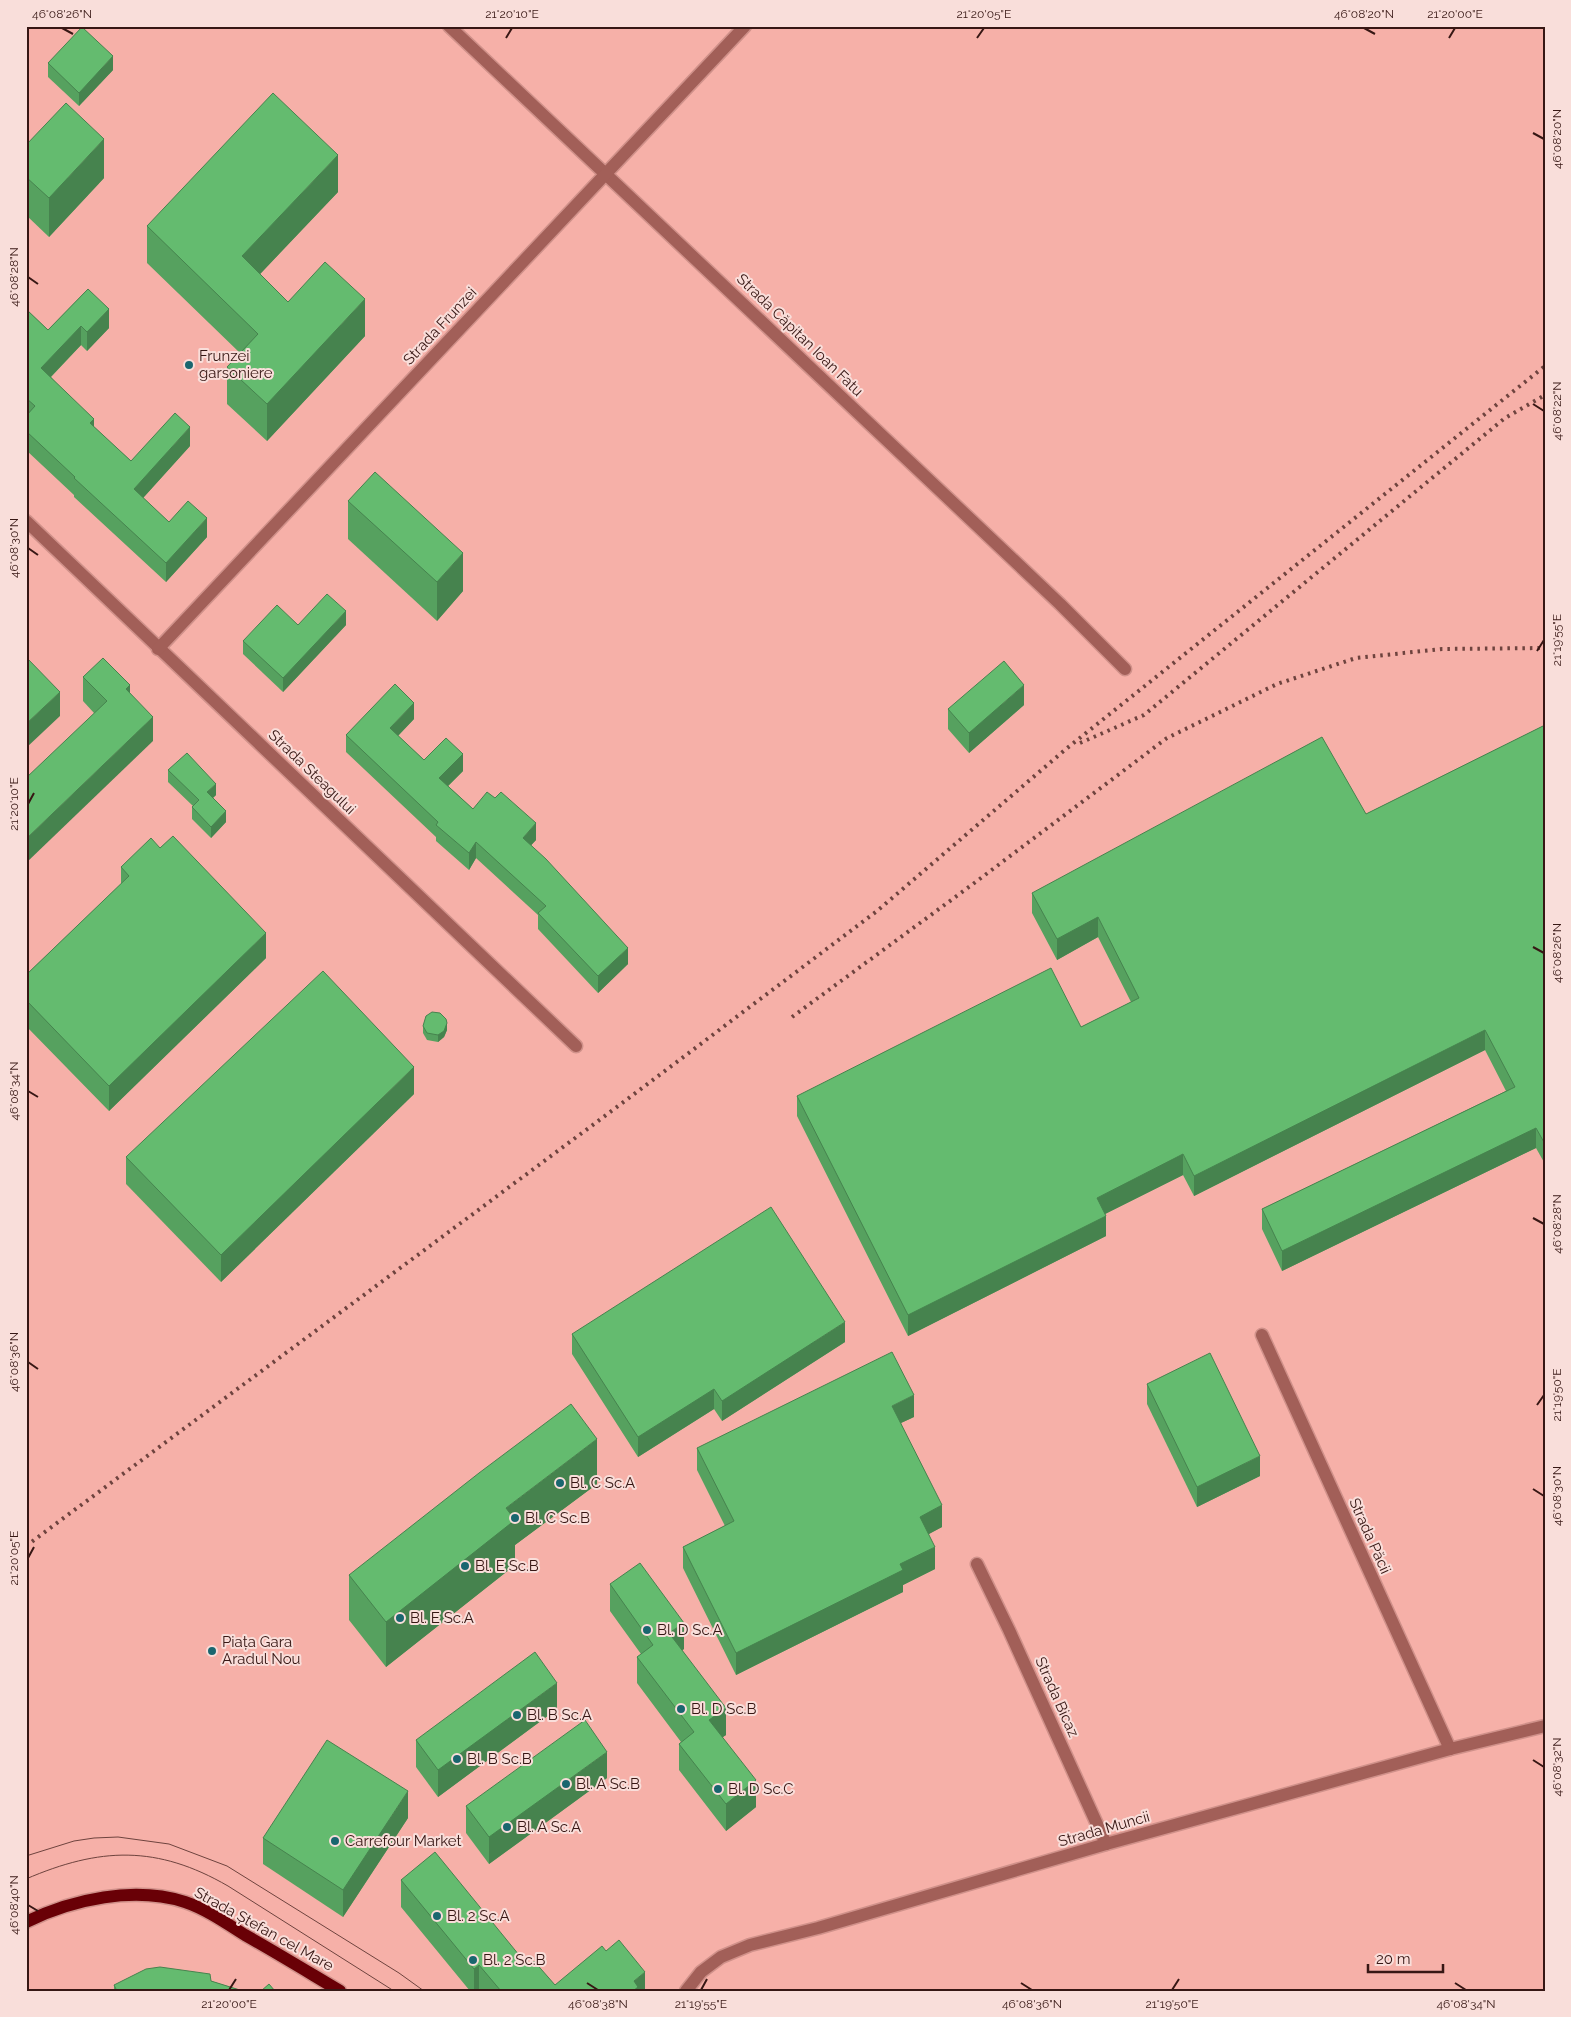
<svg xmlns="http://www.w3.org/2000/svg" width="1571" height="2017" viewBox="0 0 1571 2017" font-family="Raleway,sans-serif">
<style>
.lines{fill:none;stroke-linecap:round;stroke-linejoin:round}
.minor-casing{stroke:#d0918a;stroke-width:15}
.major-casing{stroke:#d0918a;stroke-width:15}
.minor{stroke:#a25f58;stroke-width:12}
.major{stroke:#690006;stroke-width:12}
.tram{stroke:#6e433e;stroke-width:1}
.rail{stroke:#6e433e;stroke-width:4;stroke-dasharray:2.5 5;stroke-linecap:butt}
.wall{fill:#56a15f}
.shaded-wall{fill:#46834e}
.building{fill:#64bb6f;stroke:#46834e}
.ticks{fill:none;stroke:#371714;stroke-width:2}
.poi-dot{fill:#1a666f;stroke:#f9deda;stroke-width:2}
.labels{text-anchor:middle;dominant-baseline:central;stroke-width:4;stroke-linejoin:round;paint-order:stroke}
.street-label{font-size:15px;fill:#371714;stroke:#f9deda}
.poi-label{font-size:15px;fill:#371714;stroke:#f9deda;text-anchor:start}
.neatline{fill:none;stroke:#371714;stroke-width:2}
.ticks-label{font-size:12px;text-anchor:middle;fill:#371714}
</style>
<rect width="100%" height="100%" fill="#f6b0a8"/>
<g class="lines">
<!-- minor casing -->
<g class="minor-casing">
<g id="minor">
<path d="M 449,26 L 1060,604 L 1125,669"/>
<path d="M 26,521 L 576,1046"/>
<path d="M 158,649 L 745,26"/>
<path d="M 1262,1335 L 1450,1749"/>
<path d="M 977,1564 L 1009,1630 L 1106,1844"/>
<path d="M 686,1991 L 701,1972 L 721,1957 L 750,1945 L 818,1928 L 1106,1844 L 1450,1749 L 1545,1726"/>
</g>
</g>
<!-- major casing -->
<g class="major-casing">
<path id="major" d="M 26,1922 C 73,1899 134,1886 185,1902 C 206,1909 226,1923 245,1935 C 277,1953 308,1972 340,1991"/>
</g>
<!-- minor -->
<use href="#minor" class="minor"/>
<!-- major -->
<use href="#major" class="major"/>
<!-- tram -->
<g class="tram">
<path d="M 26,1856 L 74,1841 L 94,1838 L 118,1837 L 169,1844 L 227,1866 L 399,1973 L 424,1991"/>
<path d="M 26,1879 C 100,1847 157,1845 228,1886 L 394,1991"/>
</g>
<!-- rail -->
<g class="rail">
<path d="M 1080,743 L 1144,715 L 1505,418 L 1545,395"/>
<path d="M 792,1017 L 973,884 L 1167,738 L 1208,718 L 1277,684 L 1356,658 L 1442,649 L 1545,648"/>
<path d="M 26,1546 L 625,1101 L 877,911 L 1066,749 L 1545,366"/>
</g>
</g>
<!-- wall -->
<g class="wall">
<path d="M 48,63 L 113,70 L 79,106 L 48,77 Z"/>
<path d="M 26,177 L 104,178 L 49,237 L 26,215 Z"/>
<path d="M 338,192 L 260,274 L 288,302 L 365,336 L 267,441 L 227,404 L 227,367 L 240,353 L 147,263 L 147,226 Z"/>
<path d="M 88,289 L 109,328 L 87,351 L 81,345 L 51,377 L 94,427 L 131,461 L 190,446 L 143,498 L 169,522 L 207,537 L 166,582 L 74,497 L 74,495 L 26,450 L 26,309 L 48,330 Z"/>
<path d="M 348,501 L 463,591 L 437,621 L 348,539 Z"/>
<path d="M 298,625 L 346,625 L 283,692 L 243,654 L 243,641 Z"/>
<path d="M 83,677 L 130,693 L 153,741 L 94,713 L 83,701 Z"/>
<path d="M 1024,705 L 969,753 L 948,729 L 948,709 Z"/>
<path d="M 414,719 L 398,736 L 424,760 L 463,771 L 448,786 L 473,809 L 536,840 L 531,845 L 628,964 L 598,993 L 538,929 L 538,915 L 476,858 L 469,870 L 436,841 L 436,837 L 346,752 L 346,735 Z"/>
<path d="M 1545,725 L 1545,1164 L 1536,1148 L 1282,1271 L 1262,1229 L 1262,1209 L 1506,1091 L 1485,1050 L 1194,1196 L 1183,1175 L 1105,1214 L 1106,1236 L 908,1336 L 797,1116 L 797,1096 L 1081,1027 L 1131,1002 L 1098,937 L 1057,960 L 1032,913 L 1032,893 L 1366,814 Z"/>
<path d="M 168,770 L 216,795 L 213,798 L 226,822 L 211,838 L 192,819 L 192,807 L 193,806 L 168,782 Z"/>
<path d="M 160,848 L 266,958 L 109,1111 L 26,1026 L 26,975 L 121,884 L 121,867 Z"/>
<path d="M 423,1026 L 447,1030 L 444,1037 L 438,1042 L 427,1040 L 423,1033 Z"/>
<path d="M 414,1094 L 221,1282 L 126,1184 L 126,1157 Z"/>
<path d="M 572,1334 L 845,1342 L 722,1421 L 714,1409 L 638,1457 L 572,1354 Z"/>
<path d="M 1147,1384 L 1260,1476 L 1197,1507 L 1147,1404 Z"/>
<path d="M 914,1417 L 901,1423 L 942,1527 L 928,1534 L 935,1569 L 903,1585 L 903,1592 L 736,1675 L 683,1568 L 683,1547 L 725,1526 L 697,1470 L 697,1448 Z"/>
<path d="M 597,1484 L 515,1545 L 515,1565 L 386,1667 L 349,1620 L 349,1575 Z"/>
<path d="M 610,1584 L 684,1649 L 682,1650 L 726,1735 L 722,1737 L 756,1807 L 726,1831 L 679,1770 L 679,1744 L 681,1742 L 637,1683 L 637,1657 L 641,1654 L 610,1611 Z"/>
<path d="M 557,1709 L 438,1797 L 416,1767 L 416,1740 Z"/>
<path d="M 607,1778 L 489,1864 L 466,1833 L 466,1806 Z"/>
<path d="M 408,1818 L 343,1917 L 263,1864 L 263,1838 Z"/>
<path d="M 401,1880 L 528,1966 L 555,1985 L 606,1951 L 645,1991 L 470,1991 L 401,1907 Z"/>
<path d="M 211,1981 L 243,1991 L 114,1991 L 114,1985 Z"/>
</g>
<!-- shaded-wall -->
<g class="shaded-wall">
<path d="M 113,56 L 113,70 L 79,106 L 79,93 Z"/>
<path d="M 104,139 L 104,178 L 49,237 L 49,198 Z"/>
<path d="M 338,155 L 338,192 L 242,293 L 242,256 Z"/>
<path d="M 365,299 L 365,336 L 267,441 L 267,404 Z"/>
<path d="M 109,309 L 109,328 L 87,351 L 87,332 Z"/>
<path d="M 81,326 L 81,345 L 41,387 L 41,368 Z"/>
<path d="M 94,419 L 94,438 L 90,423 Z"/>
<path d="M 190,427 L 190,446 L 134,508 L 134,489 Z"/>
<path d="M 207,518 L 207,537 L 166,582 L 166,563 Z"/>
<path d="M 463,553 L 463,591 L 437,621 L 437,582 Z"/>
<path d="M 346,611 L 346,625 L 283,692 L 283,678 Z"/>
<path d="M 130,685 L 130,709 L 126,689 Z"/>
<path d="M 1024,685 L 1024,705 L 969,753 L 969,733 Z"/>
<path d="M 60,692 L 60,716 L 26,748 L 26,724 Z"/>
<path d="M 414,703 L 414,719 L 390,744 L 390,728 Z"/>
<path d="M 153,717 L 153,741 L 26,863 L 26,839 Z"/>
<path d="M 463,754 L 463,771 L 439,795 L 439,778 Z"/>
<path d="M 216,784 L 216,795 L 207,803 L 207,792 Z"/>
<path d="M 226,811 L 226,822 L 211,838 L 211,827 Z"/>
<path d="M 536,823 L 536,840 L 523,854 L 523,838 Z"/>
<path d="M 476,842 L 476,858 L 469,870 L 469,853 Z"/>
<path d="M 1098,917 L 1098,937 L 1057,960 L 1057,939 Z"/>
<path d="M 266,933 L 266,958 L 109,1111 L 109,1086 Z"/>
<path d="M 628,948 L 628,964 L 598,993 L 598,976 Z"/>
<path d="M 447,1023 L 447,1030 L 444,1037 L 438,1042 L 438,1035 Z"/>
<path d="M 1485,1030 L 1485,1050 L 1194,1196 L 1194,1176 Z"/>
<path d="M 414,1067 L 414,1094 L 221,1282 L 221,1255 Z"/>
<path d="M 1536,1128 L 1536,1148 L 1282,1271 L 1282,1251 Z"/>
<path d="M 1183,1154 L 1183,1175 L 1097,1218 L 1097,1198 Z"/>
<path d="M 1106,1216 L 1106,1236 L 908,1336 L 908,1315 Z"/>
<path d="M 845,1322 L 845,1342 L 722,1421 L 722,1401 Z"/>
<path d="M 714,1389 L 714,1409 L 638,1457 L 638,1437 Z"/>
<path d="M 914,1395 L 914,1417 L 892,1427 L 892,1406 Z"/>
<path d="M 597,1439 L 597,1484 L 515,1545 L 515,1565 L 386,1667 L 386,1622 L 506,1508 Z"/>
<path d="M 1260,1456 L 1260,1476 L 1197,1507 L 1197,1487 Z"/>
<path d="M 942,1505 L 942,1527 L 920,1539 L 920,1517 Z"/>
<path d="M 935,1547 L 935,1569 L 903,1585 L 903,1592 L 736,1675 L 736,1653 L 900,1564 Z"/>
<path d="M 684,1623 L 684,1649 L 669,1659 L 669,1633 Z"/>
<path d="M 557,1683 L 557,1709 L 438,1797 L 438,1770 Z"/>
<path d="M 726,1708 L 726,1735 L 709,1747 L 709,1720 Z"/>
<path d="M 607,1752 L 607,1778 L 489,1864 L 489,1837 Z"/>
<path d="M 756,1780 L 756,1807 L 726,1831 L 726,1804 Z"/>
<path d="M 408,1791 L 408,1818 L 343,1917 L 343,1890 Z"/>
<path d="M 479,1965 L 479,1991 L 474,1991 L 474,1969 Z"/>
<path d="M 645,1972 L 645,1991 L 633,1991 L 634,1981 Z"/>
</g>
<!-- building -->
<g class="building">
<path d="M 82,27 L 113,56 L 79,93 L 48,63 Z"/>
<path d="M 273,93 L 338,155 L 242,256 L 288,302 L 325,262 L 365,299 L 267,404 L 227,367 L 258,334 L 147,226 Z"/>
<path d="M 66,103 L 104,139 L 49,198 L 26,177 L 26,145 Z"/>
<path d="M 88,289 L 109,309 L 87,332 L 81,326 L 41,368 L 94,419 L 90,423 L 131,461 L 175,413 L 190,427 L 134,489 L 169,522 L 188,501 L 207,518 L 166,563 L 74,478 L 75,477 L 26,431 L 26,416 L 35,406 L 26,398 L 26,309 L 48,330 Z"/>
<path d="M 375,472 L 463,553 L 437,582 L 348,501 Z"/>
<path d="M 327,594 L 346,611 L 283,678 L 243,641 L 277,605 L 298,625 Z"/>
<path d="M 26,657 L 60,692 L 26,724 Z"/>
<path d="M 103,658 L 130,685 L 126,689 L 153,717 L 26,839 L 26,778 L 107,701 L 83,677 Z"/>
<path d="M 1004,661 L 1024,685 L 969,733 L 948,709 Z"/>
<path d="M 395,684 L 414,703 L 390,728 L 424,760 L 446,738 L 463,754 L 439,778 L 473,809 L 487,792 L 495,798 L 501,792 L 536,823 L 523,838 L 546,859 L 628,948 L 598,976 L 538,913 L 546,906 L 476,842 L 469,853 L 436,825 L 438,822 L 346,735 Z"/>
<path d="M 1545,725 L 1545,1144 L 1536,1128 L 1282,1251 L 1262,1209 L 1515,1087 L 1485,1030 L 1194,1176 L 1183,1154 L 1097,1198 L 1106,1216 L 908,1315 L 797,1096 L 1051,968 L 1081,1027 L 1139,998 L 1098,917 L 1057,939 L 1032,893 L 1322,737 L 1366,814 Z"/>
<path d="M 187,753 L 216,784 L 207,792 L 226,811 L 211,827 L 192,807 L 199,800 L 168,770 Z"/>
<path d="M 173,836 L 266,933 L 109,1086 L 26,1000 L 26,975 L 129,876 L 121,867 L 151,838 L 160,848 Z"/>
<path d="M 323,971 L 414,1067 L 221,1255 L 126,1157 Z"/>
<path d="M 432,1012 L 440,1013 L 446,1019 L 447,1023 L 444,1031 L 438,1035 L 427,1033 L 423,1026 L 426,1016 Z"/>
<path d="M 771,1207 L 845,1322 L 722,1401 L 714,1389 L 638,1437 L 572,1334 Z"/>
<path d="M 892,1352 L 914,1395 L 892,1406 L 942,1505 L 920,1517 L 935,1547 L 900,1564 L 903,1570 L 736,1653 L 683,1547 L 734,1521 L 697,1448 Z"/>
<path d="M 1210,1353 L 1260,1456 L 1197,1487 L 1147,1384 Z"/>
<path d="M 571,1404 L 597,1439 L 506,1508 L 515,1520 L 386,1622 L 349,1575 L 479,1473 Z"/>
<path d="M 640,1563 L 684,1623 L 669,1633 L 726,1708 L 709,1720 L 756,1780 L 726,1804 L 679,1744 L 694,1732 L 637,1657 L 653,1645 L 610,1584 Z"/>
<path d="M 535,1652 L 557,1683 L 438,1770 L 416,1740 Z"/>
<path d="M 585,1720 L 607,1752 L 489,1837 L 466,1806 Z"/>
<path d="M 327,1740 L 408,1791 L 343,1890 L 263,1838 Z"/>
<path d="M 435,1852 L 528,1966 L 534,1961 L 555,1985 L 602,1946 L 606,1951 L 619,1940 L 645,1972 L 634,1981 L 638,1987 L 633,1991 L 501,1991 L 479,1965 L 474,1969 L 401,1880 Z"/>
<path d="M 160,1967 L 210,1974 L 211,1981 L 243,1991 L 117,1991 L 114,1985 L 146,1969 Z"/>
<path d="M 269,1984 L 275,1991 L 261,1991 Z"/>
</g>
<!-- ticks -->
<path class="ticks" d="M 62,28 L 73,34M 1364,28 L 1375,34M 506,38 L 512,28M 977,38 L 984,28M 1449,38 L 1455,28M 1533,133 L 1544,139M 28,277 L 38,284M 1533,404 L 1544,411M 28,548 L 38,555M 1537,651 L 1544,640M 28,804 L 34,793M 1533,947 L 1544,953M 28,1091 L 38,1097M 1533,1218 L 1544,1224M 28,1362 L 38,1369M 1537,1405 L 1544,1395M 1533,1489 L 1544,1496M 28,1558 L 34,1547M 1533,1760 L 1544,1767M 28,1905 L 38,1911M 587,1983 L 598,1990M 1021,1983 L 1032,1990M 1455,1983 L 1466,1990M 229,1990 L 236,1979M 701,1990 L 707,1979M 1172,1990 L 1179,1979"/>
<!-- markers -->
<g class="poi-dot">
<circle cx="189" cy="365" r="5"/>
<circle cx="560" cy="1483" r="5"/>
<circle cx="515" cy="1518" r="5"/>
<circle cx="465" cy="1566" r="5"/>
<circle cx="400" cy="1618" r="5"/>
<circle cx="647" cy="1630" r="5"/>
<circle cx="212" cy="1651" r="5"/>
<circle cx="681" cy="1709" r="5"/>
<circle cx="517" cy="1715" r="5"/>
<circle cx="457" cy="1759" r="5"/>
<circle cx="566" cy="1784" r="5"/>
<circle cx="718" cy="1789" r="5"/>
<circle cx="507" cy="1827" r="5"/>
<circle cx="335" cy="1841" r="5"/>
<circle cx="437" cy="1916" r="5"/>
<circle cx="473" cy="1960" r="5"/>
</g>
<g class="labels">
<!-- street labels -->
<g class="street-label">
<text transform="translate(440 326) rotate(-47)">Strada Frunzei</text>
<text transform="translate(800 335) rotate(44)">Strada Căpitan Ioan Fatu</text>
<text transform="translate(312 772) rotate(44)">Strada Steagului</text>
<text transform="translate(1370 1536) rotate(66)">Strada Păcii</text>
<text transform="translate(1057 1697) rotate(66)">Strada Bicaz</text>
<text transform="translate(1104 1829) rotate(-16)">Strada Muncii</text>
<text transform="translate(264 1929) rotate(29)">Strada Ștefan cel Mare</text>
</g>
<!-- poi labels -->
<g class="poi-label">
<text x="199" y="356">Frunzei<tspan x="199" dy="17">garsoniere</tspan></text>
<text x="570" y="1483">Bl. C Sc.A</text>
<text x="525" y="1518">Bl. C Sc.B</text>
<text x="475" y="1566">Bl. E Sc.B</text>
<text x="410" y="1618">Bl. E Sc.A</text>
<text x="657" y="1630">Bl. D Sc.A</text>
<text x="222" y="1642">Piața Gara<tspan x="222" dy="17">Aradul Nou</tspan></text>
<text x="691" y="1709">Bl. D Sc.B</text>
<text x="527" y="1715">Bl. B Sc.A</text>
<text x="467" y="1759">Bl. B Sc.B</text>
<text x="576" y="1784">Bl. A Sc.B</text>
<text x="728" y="1789">Bl. D Sc.C</text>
<text x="517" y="1827">Bl. A Sc.A</text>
<text x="345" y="1841">Carrefour Market</text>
<text x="447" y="1916">Bl. 2 Sc.A</text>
<text x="483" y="1960">Bl. 2 Sc.B</text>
</g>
</g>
<!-- border -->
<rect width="1571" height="2017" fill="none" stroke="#f9deda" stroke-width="55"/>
<!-- scale -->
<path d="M1368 1964v8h75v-8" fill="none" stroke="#371714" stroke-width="2.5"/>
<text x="1376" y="1964" font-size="15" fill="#371714" stroke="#f9deda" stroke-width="4" paint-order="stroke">20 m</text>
<rect x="28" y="28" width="1516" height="1962" class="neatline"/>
<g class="ticks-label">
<text x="62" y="18">46°08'26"N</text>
<text x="512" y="18">21°20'10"E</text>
<text x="984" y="18">21°20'05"E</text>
<text x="1364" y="18">46°08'20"N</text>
<text x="1455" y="18">21°20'00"E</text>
<text transform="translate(1557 139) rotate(-90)" y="4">46°08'20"N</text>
<text transform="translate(14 277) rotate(-90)" y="4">46°08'28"N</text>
<text transform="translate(1557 411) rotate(-90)" y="4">46°08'22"N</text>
<text transform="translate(14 548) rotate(-90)" y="4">46°08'30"N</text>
<text transform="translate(1557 640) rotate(-90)" y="4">21°19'55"E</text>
<text transform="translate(14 804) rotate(-90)" y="4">21°20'10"E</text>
<text transform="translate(1557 953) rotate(-90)" y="4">46°08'26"N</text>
<text transform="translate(14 1091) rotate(-90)" y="4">46°08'34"N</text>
<text transform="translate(1557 1224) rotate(-90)" y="4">46°08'28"N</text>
<text transform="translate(14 1362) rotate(-90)" y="4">46°08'36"N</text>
<text transform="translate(1557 1395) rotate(-90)" y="4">21°19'50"E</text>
<text transform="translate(1557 1496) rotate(-90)" y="4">46°08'30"N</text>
<text transform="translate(14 1558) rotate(-90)" y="4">21°20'05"E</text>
<text transform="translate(1557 1767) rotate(-90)" y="4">46°08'32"N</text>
<text transform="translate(14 1905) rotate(-90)" y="4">46°08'40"N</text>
<text x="229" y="2008">21°20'00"E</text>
<text x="598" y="2008">46°08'38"N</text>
<text x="701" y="2008">21°19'55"E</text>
<text x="1032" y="2008">46°08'36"N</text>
<text x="1172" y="2008">21°19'50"E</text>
<text x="1466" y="2008">46°08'34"N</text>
</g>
</svg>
